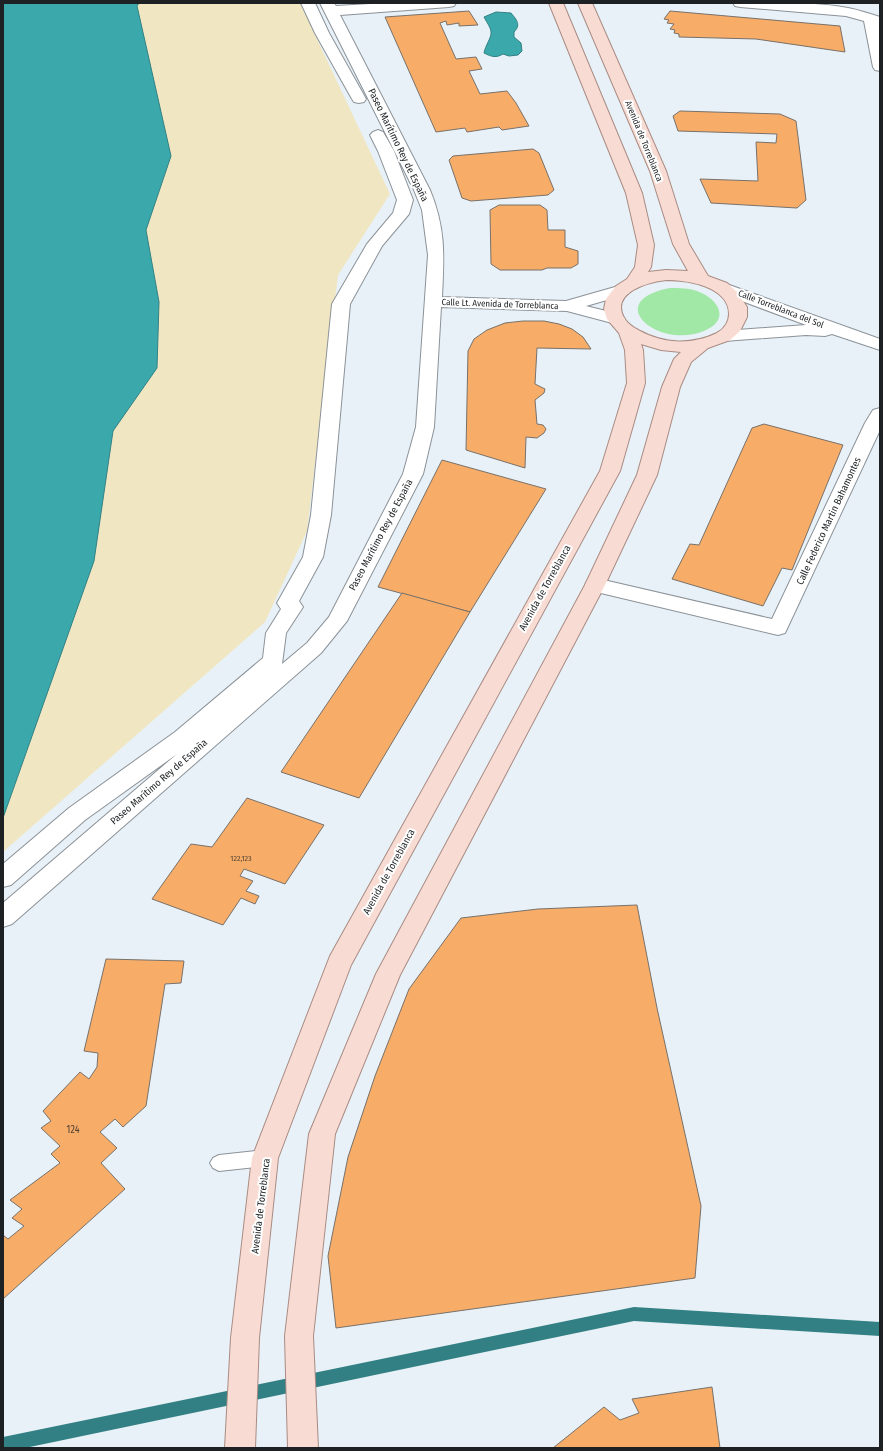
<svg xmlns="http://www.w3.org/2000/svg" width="883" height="1451" viewBox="0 0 883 1451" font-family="'Fira Sans Condensed',sans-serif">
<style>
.green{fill:#a1e8a6}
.sand{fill:#f0e6c1}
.water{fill:#3ba9ac;stroke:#328083}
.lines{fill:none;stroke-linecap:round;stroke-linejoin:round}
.stream{fill:#328083;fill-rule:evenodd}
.building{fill:#f7ac67;stroke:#78716b}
.lane-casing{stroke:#8b9298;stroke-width:2}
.street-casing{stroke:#8b9298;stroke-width:2}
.primary-casing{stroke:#a98b83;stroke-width:2}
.lane{fill:#fff;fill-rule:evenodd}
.street{fill:#fff;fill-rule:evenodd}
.primary{fill:#f8dcd3;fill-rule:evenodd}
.labels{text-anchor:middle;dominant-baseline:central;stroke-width:4;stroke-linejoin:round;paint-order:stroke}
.number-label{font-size:8px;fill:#544434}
.far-street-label{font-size:9px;fill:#1e2123;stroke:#fff}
.street-label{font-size:10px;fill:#1e2123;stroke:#fff}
.near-number-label{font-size:10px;fill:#544434}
</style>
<rect width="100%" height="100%" fill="#e8f1f7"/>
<!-- green -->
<path class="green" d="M 670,288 C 679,288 689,288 697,291 C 719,299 731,320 704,331 C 658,350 601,301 670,288 Z"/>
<!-- sand -->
<path class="sand" d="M 139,3 L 300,3 L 390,194 L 338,275 L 307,531 L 265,622 L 3,852 L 3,818 L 94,561 L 113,431 L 157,368 L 159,302 L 146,230 L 171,156 L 137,6 Z"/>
<!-- water -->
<g class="water">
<path d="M 3,3 L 139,3 L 137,6 L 171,156 L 146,230 L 159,302 L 157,368 L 113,431 L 94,561 L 3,818 Z"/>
<path d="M 496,12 L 511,13 C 517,20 521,25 514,32 L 514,37 L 521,43 L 522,51 L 518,55 L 509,56 L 503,54 C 496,58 492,57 484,53 C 485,46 492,37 491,32 C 491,28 486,21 484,17 Z"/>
</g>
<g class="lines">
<!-- stream -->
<path class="stream" d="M 634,1307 L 880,1322 L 880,1336 L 634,1321 L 25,1448 L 3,1448 L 3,1437 Z"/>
</g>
<!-- building -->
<g class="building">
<path d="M 469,11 L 478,25 L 459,26 L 459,23 L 447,25 L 446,21 L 440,23 L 456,59 L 476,57 L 482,69 L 469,71 L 480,94 L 507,91 L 516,103 L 529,126 L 502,130 L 499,127 L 467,132 L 465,128 L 436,132 L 385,17 Z"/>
<path d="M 670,11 L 840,26 L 845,52 L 756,39 L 679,37 L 679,34 L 674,33 L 675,30 L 670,29 L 674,24 L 667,23 L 669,20 L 664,19 Z"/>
<path d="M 680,111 L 780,114 L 796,121 L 806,200 L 797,208 L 711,203 L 700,179 L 758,181 L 756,142 L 776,143 L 777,134 L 678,131 L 673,116 Z"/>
<path d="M 533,149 L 539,153 L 554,190 L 548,195 L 471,201 L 462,198 L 449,160 L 453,156 Z"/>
<path d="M 499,205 L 540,205 L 547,210 L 548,230 L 565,230 L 565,247 L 578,251 L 578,264 L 571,268 L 547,268 L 542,270 L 500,270 L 491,264 L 490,210 Z"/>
<path d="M 523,321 L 544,321 L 559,324 L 572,329 L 583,337 L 591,349 L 537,348 L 535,384 L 545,389 L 544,393 L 535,400 L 537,424 L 543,425 L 546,429 L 544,433 L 537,438 L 526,437 L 525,468 L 466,450 L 468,351 L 474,339 L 487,330 L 505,323 Z"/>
<path d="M 764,424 L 843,445 L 792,570 L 782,568 L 763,606 L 672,579 L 690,544 L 699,545 L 752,428 Z"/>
<path d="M 442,460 L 546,489 L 470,612 L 378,587 Z"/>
<path d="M 402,593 L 470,612 L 359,798 L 281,772 Z"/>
<path d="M 247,798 L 324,825 L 285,884 L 244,869 L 240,876 L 253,881 L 246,891 L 259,896 L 255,904 L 241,898 L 223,925 L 152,899 L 191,844 L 212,847 Z"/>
<path d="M 637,905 L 657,1008 L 701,1206 L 695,1278 L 336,1328 L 328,1256 L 348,1157 L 375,1076 L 409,989 L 461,918 L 538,909 Z"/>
<path d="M 106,959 L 184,961 L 181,983 L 165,984 L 146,1106 L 123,1127 L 115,1119 L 100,1132 L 117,1148 L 101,1163 L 125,1189 L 3,1299 L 3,1235 L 8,1239 L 24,1226 L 12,1218 L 22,1209 L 10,1200 L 60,1163 L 51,1154 L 60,1146 L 41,1128 L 51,1121 L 43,1111 L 80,1072 L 89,1079 L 97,1067 L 98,1053 L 84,1051 Z"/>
<path d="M 712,1387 L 720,1448 L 553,1448 L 604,1407 L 620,1420 L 639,1413 L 632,1399 Z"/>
</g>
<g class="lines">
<!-- lane casing -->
<g class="lane-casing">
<path id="lane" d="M 265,1150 L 271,1153 L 274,1158 L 271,1163 L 265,1166 L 219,1171 L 213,1168 L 210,1163 L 213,1158 L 219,1155 Z"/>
</g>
<!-- street casing -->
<g class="street-casing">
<g id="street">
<path d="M 301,3 L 315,3 L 329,33 L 366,99 L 364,102 L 359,103 L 354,102 L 352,99 L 315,33 Z"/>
<path d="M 320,3 L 334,3 L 336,6 L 387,3 L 456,3 L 454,6 L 449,7 L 340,15 L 430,190 C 446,229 444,256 442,297 L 566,301 L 622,285 L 628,286 L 631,290 L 628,294 L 586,306 L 622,315 L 625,319 L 622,323 L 616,324 L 567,311 L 441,307 L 434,427 L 423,474 L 347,621 L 321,653 L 12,924 L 3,927 L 3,903 L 177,754 L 85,820 L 11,885 L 3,887 L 3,864 L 69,808 L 175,732 L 263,658 L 266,633 L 281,609 L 277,603 L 303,557 L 311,515 L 332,304 L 367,244 L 393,213 L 397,200 L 378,151 L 370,135 L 373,132 L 378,130 L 383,132 L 394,151 L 413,200 L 409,214 L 382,246 L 350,304 L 331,515 L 323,557 L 299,601 L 303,607 L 286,633 L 282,664 L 307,643 L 329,617 L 403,474 L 416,427 L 428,255 L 422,210 L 414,190 Z"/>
<path d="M 733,3 C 771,3 810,1 848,8 C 859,10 870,14 880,17 L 880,25 L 879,25 L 880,71 L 875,70 L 873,67 L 864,21 L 846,16 L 740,7 L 735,6 Z"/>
<path d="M 721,282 L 880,339 L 880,350 L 832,334 L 825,336 L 806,335 L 724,341 L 718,340 L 715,336 L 718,332 L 724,331 L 806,325 L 715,291 L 712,287 L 715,283 Z"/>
<path d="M 880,408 L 880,430 L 785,633 L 778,635 L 588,590 L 585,585 L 588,580 L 595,578 L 772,619 L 865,423 L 873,410 Z"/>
</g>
</g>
<!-- primary casing -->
<g class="primary-casing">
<path id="primary" d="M 549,3 L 563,3 L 642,193 L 654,245 L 651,267 L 648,272 L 666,270 L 688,271 L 673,244 L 650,171 L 578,3 L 592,3 L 666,171 L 689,244 L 708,276 L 727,283 L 737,292 L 747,307 L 747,317 L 740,331 L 730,340 L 708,348 L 691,362 L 680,387 L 657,475 L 605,585 L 400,975 L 335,1134 L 313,1336 L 318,1448 L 288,1448 L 285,1336 L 309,1134 L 376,974 L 585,585 L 637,475 L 662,387 L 674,359 L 681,352 L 661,350 L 641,344 L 643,350 L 645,383 L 620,471 L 351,965 L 278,1158 L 259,1338 L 255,1448 L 225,1448 L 231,1338 L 252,1158 L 330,956 L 600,471 L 627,383 L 625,350 L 619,333 L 607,319 L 604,309 L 606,299 L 609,295 L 616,286 L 627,279 L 635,267 L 638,245 L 626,193 ZM 666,280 C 687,280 729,286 729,314 C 729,322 724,329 717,333 C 692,345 664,344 640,331 C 634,328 628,324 624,318 C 610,292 649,282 666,280 Z"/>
</g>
<!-- lane -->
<use href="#lane" class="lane"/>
<!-- street -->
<use href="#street" class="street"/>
<!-- primary -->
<use href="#primary" class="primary"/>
</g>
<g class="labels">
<!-- number labels -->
<g class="number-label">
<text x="241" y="858">122,123</text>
</g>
<!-- far-street labels -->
<g class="far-street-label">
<text transform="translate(644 141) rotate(68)">Avenida de Torreblanca</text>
<text transform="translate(500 304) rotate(2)">Calle Lt. Avenida de Torreblanca</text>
<text transform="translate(781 309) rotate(21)">Calle Torreblanca del Sol</text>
</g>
<!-- street labels -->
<g class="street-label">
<text transform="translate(398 145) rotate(64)">Paseo Marítimo Rey de España</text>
<text transform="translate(829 521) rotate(-65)">Calle Federico Martin Bahamontes</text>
<text transform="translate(381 535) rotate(-62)">Paseo Marítimo Rey de España</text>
<text transform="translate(545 588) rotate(-61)">Avenida de Torreblanca</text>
<text transform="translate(159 782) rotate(-41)">Paseo Marítimo Rey de España</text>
<text transform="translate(389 872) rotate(-61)">Avenida de Torreblanca</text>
<text transform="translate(261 1206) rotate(-83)">Avenida de Torreblanca</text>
</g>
<!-- near-number labels -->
<g class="near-number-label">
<text x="73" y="1130">124</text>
</g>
</g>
<!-- border -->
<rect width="883" height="1451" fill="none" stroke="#1e2123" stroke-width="8"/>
</svg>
